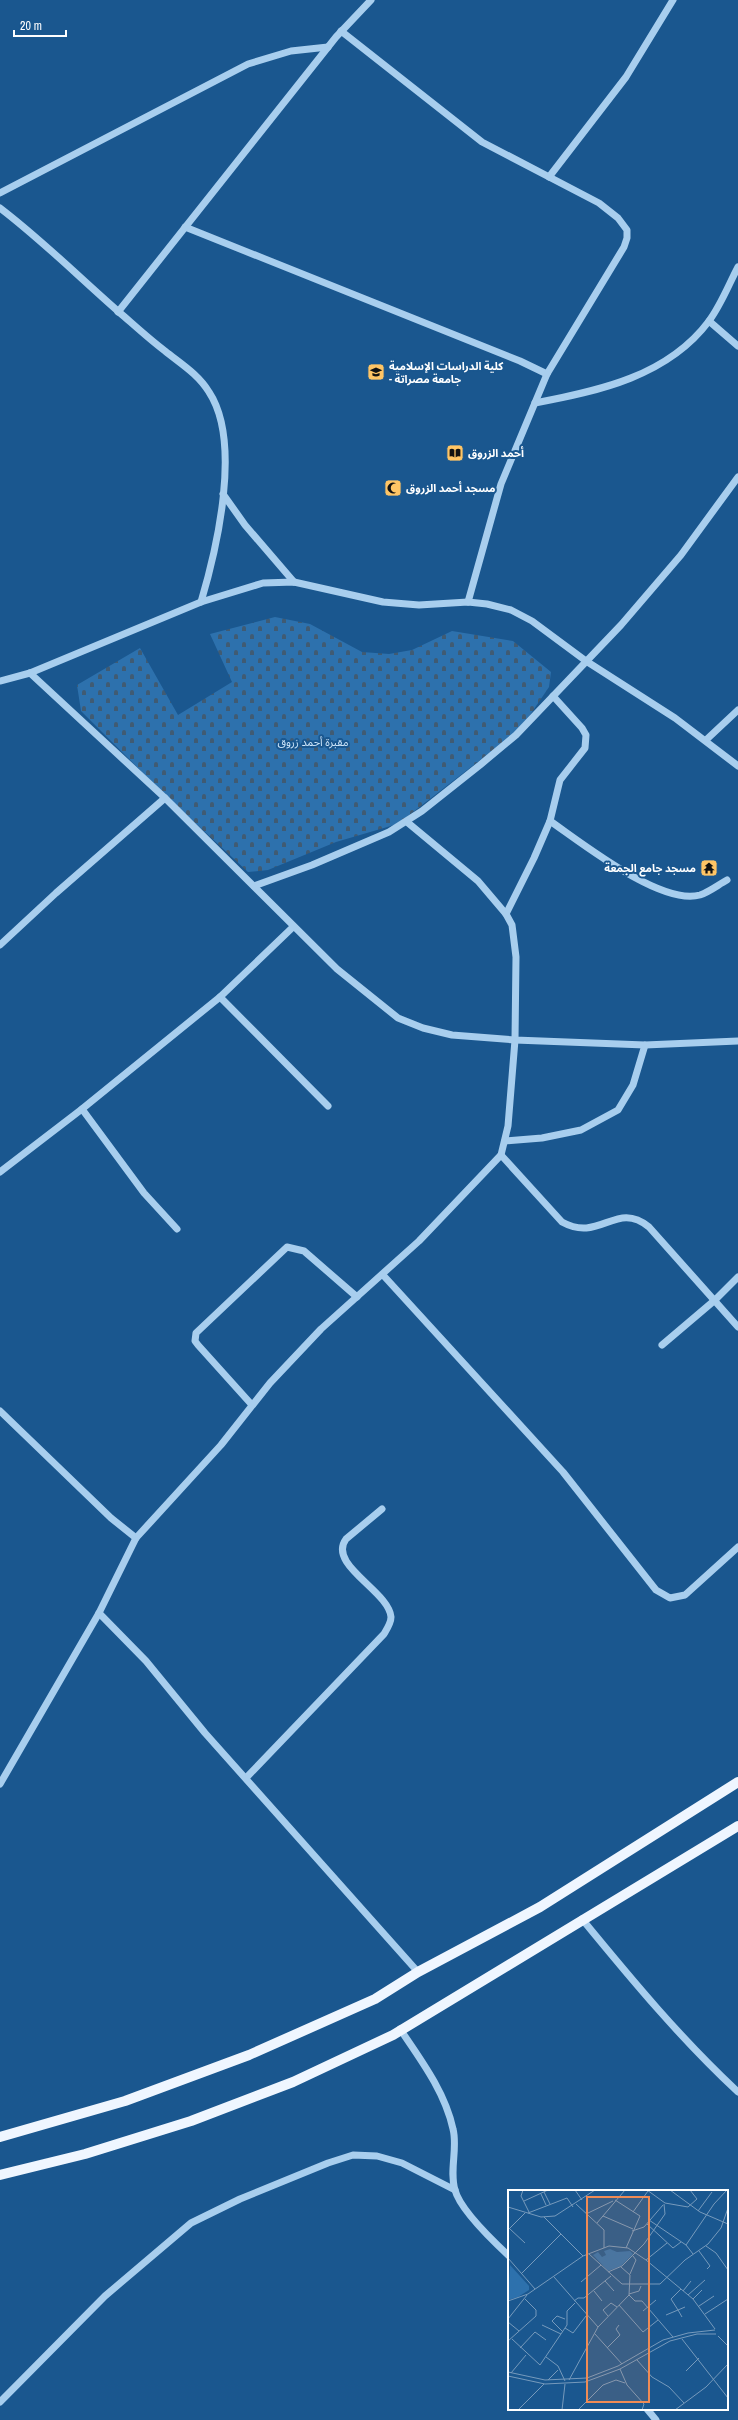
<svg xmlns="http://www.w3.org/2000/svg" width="738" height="2420" viewBox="0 0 738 2420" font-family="'Archivo Narrow','Noto Sans Arabic',sans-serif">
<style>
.cemetery{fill:url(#cemetery-stones)}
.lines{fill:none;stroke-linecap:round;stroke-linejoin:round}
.minor{stroke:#a8ceee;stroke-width:7}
.major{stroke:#eff6ff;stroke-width:10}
.labels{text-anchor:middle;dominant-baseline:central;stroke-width:4;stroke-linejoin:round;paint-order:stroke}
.poi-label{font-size:11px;font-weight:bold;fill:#fff;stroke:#1a578f;text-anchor:start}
.park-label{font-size:11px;fill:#cee6fa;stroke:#1a578f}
.inset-road{fill:none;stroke:#769abc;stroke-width:1}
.view{fill:#ef8b55;fill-opacity:0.15;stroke:#ef8b55;stroke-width:2}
.inset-edge{fill:none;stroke:#fff;stroke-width:2}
</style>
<defs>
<pattern id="cemetery-stones" width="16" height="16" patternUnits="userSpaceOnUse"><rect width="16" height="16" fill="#2d71ad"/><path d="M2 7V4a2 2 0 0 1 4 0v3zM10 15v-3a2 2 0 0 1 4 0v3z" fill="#405b73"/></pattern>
</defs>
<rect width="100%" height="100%" fill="#1a578f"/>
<!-- cemetery -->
<path class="cemetery" d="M 275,617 L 310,624 L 362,652 L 389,654 L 412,650 L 452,631 L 513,641 L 551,672 L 549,687 L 530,715 L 511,736 L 404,819 L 394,825 L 336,842 L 268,870 L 248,872 L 160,790 L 81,711 L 77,685 L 140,648 L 178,715 L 232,682 L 210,634 Z"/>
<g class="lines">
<!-- minor -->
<g class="minor">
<path d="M 341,31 L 482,142 L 599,203 L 618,218 L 627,230 L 627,238 L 624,247 L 547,374 L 501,484 L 468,602"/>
<path d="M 549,177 L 626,77 L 673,0"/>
<path d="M 0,193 L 248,64 L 291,51 L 328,47"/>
<path d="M 0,208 C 42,240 79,277 119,312 C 134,325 149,339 165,351 C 181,364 198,374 209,392 C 242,442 217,548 201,602"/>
<path d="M 185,227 L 520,361 L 547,374"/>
<path d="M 118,312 L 336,37 L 371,0"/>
<path d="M 709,321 L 738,346"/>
<path d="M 535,403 C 599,391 668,376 709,321 C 721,305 729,284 738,267"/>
<path d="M 223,494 L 245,525 L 294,582"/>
<path d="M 30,673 L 165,798 L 337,969 L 398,1018 L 423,1028 L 452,1035 L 515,1040 L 645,1045 L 738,1041"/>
<path d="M 0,681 L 30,673 L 201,602 L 263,583 L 294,582 L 383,602 L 419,605 L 468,602 L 487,604 L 511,610 L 532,621 L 586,661 L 675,718 L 738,766"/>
<path d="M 706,740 L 738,710"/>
<path d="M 550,821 C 582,843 661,906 700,895 C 709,892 718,885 727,880"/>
<path d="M 254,886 L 312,865 L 389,832 L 422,811 L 480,765 L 516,735 L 621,625 L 681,555 L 738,477"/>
<path d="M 506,914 L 534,858 L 550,821 L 560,780 L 585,748 L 586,735 L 582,728 L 553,696"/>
<path d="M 0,945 L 56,893 L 165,798"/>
<path d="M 220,997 L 328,1106"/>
<path d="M 82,1109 L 144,1193 L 177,1229"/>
<path d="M 505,1141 L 542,1138 L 581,1130 L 618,1110 L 633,1085 L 645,1045"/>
<path d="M 501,1155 L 562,1222 C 600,1243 616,1200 649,1227 L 738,1327"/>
<path d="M 0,1172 L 82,1109 L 220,997 L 293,927"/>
<path d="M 383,1275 L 563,1472 L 656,1590 L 670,1598 L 685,1595 L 738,1547"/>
<path d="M 662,1345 L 715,1300 L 738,1277"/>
<path d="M 252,1405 L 198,1345 L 195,1341 L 196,1333 L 287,1247 L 304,1251 L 357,1297"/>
<path d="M 0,1411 L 111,1518 L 136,1538"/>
<path d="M 99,1613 L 146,1661 L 205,1733 L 418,1972"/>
<path d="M 246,1778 L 384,1634 C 387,1629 391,1623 391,1617 C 389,1591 327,1565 346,1539 L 382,1509"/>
<path d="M 0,1784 L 99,1613 L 136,1538 L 221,1445 L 270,1383 L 321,1329 L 419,1241 L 501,1155 L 508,1126 L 515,1040 L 516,957 L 512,925 L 506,914 L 478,881 L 407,822"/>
<path d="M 582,1919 C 632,1980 681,2039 738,2092"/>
<path d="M 400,2029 C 421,2060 445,2092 453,2129 C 458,2148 449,2171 455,2190 C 460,2210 494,2242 509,2256"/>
<path d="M 0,2402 L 105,2296 L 191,2223 L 240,2199 L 328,2163 L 353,2155 L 377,2156 L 402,2163 L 455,2190"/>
<path d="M 647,2409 L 656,2420"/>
</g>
<!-- major -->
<g class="major">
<path d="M 0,2137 L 125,2101 L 249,2055 L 375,1999 L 418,1972 L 540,1907 L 738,1782"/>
<path d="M 0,2175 L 85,2154 L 191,2121 L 293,2082 L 393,2035 L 738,1826"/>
</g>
</g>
<!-- icons -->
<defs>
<g id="university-square" transform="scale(0.9)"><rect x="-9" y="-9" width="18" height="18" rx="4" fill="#ffc565" stroke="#1a578f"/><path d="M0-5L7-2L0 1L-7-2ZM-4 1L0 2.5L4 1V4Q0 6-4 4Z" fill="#111"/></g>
<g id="library-square" transform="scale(0.9)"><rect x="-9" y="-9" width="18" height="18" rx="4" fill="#ffc565" stroke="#1a578f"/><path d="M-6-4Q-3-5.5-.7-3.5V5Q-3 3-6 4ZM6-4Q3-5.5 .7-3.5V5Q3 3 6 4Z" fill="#111"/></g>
<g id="mosque-square" transform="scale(0.9)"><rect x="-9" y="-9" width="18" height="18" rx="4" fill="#ffc565" stroke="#1a578f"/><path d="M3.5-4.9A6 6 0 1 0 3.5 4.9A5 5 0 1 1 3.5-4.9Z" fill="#111"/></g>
<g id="temple-square" transform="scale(0.9)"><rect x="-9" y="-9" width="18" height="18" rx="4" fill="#ffc565" stroke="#1a578f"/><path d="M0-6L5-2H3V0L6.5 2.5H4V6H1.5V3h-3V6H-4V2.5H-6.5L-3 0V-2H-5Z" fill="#111"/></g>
</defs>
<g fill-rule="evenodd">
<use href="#university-square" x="376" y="372"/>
<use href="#library-square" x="455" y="453"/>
<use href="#mosque-square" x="393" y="488"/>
<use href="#temple-square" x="709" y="868"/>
</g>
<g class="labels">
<!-- poi labels -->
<g class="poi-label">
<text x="389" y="366">كلية الدراسات الإسلامية<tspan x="389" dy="13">- جامعة مصراتة</tspan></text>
<text x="468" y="453">أحمد الزروق</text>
<text x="406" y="488">مسجد أحمد الزروق</text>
<text x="696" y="868" text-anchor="end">مسجد جامع الجمعة</text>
</g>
<!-- park labels -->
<g class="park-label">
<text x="313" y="742">مقبرة أحمد زروق</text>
</g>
</g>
<!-- overview -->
<g transform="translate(508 2190)">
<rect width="220" height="220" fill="#1a578f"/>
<path d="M 102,59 L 109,62 L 122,61 L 125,64 L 113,76 L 100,81 L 85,65 L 90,62 L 94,67 L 98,65 L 96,61 ZM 2,75 L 21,96 L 21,100 L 10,107 L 0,110 Z" fill="#2d71ad"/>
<path class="inset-road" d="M 15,0 L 13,6 L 21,22M 67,0 L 74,10M 139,0 L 157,13 L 180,17 L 189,9 L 182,0M 162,0 L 192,22 L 220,34M 36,2 L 42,14M 33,4 L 38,15M 107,10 L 132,26 L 118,58M 16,11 L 40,0M 68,14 L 96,40 L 96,58M 0,17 L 33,27 L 47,26 L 87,0M 190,21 L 204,2M 125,22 L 140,1M 20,23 L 59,8 L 65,17M 78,24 L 105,11M 95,26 L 125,39M 36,27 L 75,66M 141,30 L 178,55 L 185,64M 89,33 L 117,0M 139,34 L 165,58 L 173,52M 2,39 L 17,53M 0,40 L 17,23M 124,41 L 136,37 L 155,15M 178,55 L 206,14 L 219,0M 198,56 L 208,63 L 220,80M 191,61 L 202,76 L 199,79M 81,64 L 114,94 L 152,94 L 177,70 L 200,54 L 213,38 L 220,18M 0,68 L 27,99M 138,70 L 159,53M 100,82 L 114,76 L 136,54 L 157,24 L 156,14M 13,84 L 53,44M 122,84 L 128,70 L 125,66M 46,87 L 90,137M 97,91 L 106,101M 73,92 L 93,75M 86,101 L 94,111M 175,101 L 183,91M 121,104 L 131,101 L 133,96M 121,105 L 127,111 L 134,111 L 165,147M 180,105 L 197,90M 185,109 L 194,100M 0,111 L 20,104 L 75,66 L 101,56 L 120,58 L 138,70 L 185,109 L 207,139M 66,111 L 70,108 L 76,108 L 103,86M 111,115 L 135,142 L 150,130M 191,116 L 206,106M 135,121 L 148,110M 197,124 L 220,109M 158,125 L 170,120 L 163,109 L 173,99M 100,126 L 95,120 L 103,113 L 109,117M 174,127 L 170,120 L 177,117M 0,129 L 19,105M 0,132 L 11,141M 34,135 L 53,144M 57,138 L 65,143 L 78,126M 55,142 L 44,131 L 49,126 L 57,129M 87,144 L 114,174M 210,146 L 220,156M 4,149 L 32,175 L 59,135 L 59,121 L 67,113M 174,149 L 220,208M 0,151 L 28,126 L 28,120 L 17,109M 12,158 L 27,142 L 38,150M 99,158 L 112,145 L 108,139 L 111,135M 38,167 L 50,176 L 57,191M 129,170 L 144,187 L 161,197 L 176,213M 112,179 L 119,195 L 136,214 L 134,220M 178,181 L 191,168M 0,182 L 37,190 L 79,188 L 110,176 L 155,150 L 180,143 L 207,140M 3,183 L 18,165M 0,186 L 37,194 L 77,192 L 112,179 L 162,151 L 189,144 L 208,144M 40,190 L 50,180M 61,190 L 90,137 L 121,105 L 122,85 L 113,77M 10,220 L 36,194M 54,220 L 57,194M 70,220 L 95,195 L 108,190 L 117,193M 167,220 L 198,197 L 220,174"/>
<path class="view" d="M 79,7 L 141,7 L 141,212 L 79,212 Z"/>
<rect width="220" height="220" class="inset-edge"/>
</g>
<!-- scale -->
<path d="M14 30v6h52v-6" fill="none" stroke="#ffffff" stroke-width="2"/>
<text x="20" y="30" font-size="12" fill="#ffffff" stroke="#1a578f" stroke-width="3" paint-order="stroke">20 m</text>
</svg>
